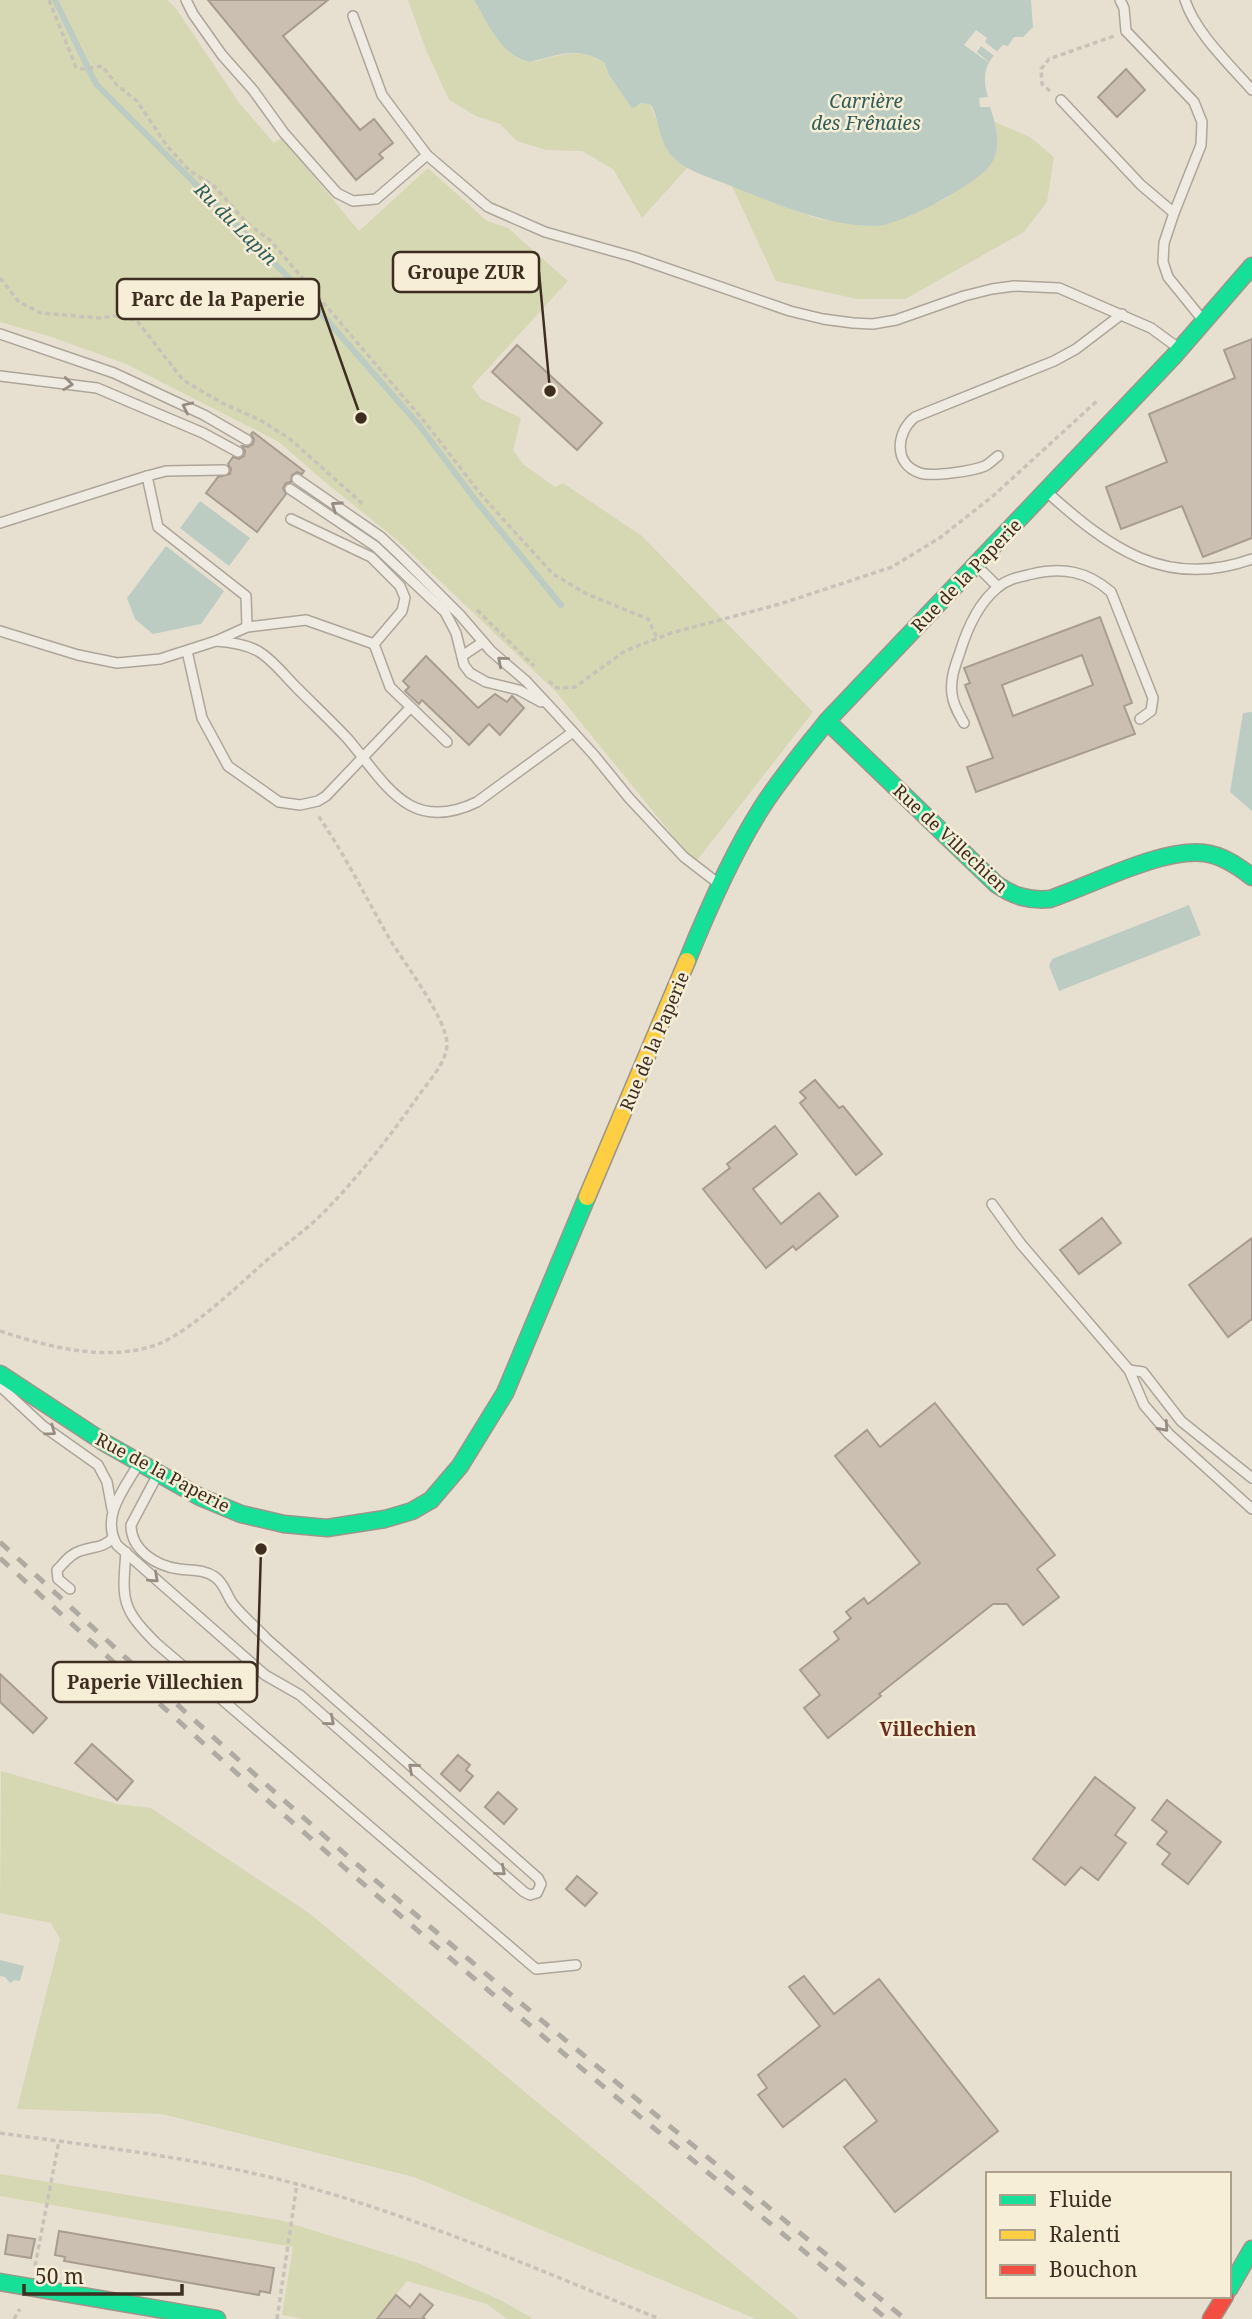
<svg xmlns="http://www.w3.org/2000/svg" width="1252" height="2319" viewBox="0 0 1252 2319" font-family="'Noto Serif',serif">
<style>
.green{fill:#d6d7b3}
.water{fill:#bcccc2}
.pier{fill:#e7e0d1}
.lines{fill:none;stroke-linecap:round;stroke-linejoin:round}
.stream{stroke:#bcccc2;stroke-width:6}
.building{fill:#cbbfb2;stroke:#a89c90;stroke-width:2;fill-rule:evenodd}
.lane-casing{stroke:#ada599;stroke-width:12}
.fast-casing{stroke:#9c958a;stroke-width:19}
.slow-casing{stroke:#9c958a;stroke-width:19}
.jam-casing{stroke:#9c958a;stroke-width:19}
.path{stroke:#c8c2b9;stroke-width:3.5;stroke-dasharray:5 3.5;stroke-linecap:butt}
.lane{stroke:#efebe3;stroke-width:9}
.fast{stroke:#16e098;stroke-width:16}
.slow{stroke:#ffcf43;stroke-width:16}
.jam{stroke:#f24e42;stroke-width:16}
.rail{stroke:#afaaa2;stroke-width:5;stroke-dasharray:12 12;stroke-linecap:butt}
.oneway{stroke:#968c82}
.labels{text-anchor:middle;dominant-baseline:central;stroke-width:5;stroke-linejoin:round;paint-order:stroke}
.street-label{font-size:18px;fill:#3d2e20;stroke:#f7eed8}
.water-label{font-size:19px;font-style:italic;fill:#2f5d5a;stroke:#f7eed8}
.neighbourhood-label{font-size:19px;font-weight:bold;fill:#6b2e1e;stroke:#f7eed8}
.leader{fill:none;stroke:#3d2e20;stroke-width:2.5}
.callout-dot{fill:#3d2e20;stroke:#f7eed8;stroke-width:2.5}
.callout{fill:#f7eed8;stroke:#3d2e20;stroke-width:2.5}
.callout-label{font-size:19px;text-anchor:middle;font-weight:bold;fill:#3d2e20}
</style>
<rect width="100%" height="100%" fill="#e7e0d1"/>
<!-- green -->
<g class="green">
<path d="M 0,0 L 167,0 L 175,7 L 240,104 L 274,143 L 282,138 L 359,231 L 428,168 L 487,221 L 508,228 L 568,281 L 472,386 L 481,399 L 521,418 L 513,450 L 523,464 L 555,487 L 563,483 L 642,536 L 813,712 L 695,863 L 556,692 L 396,539 L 325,482 L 279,442 L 126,364 L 52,337 L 0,322 Z"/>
<path d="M 408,0 L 474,0 C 485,19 506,61 531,62 C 536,62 542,59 547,58 C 569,53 584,50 604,62 L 609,75 L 631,107 L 638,106 L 641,103 L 650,105 L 674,158 L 688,167 L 642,218 L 613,169 L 582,151 L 546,150 L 517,141 L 500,124 L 476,116 L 449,100 L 426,50 Z"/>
<path d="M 995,122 L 1030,137 L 1054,157 L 1047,202 L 1024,232 L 905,299 L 857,299 L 776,281 L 732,186 L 818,219 L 877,226 L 911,215 L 947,198 L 984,171 L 997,135 Z"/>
<path d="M 1,1771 L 117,1804 L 151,1808 L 309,1913 L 799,2319 L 756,2319 L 414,2177 L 162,2114 L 17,2109 L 60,1939 L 51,1923 L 0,1913 Z"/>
<path d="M 0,2174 L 280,2220 L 418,2263 L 500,2300 L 534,2319 L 507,2319 L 487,2304 L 407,2281 L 377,2319 L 304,2319 L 282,2315 L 293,2247 L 0,2196 Z"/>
</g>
<!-- water -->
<g class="water">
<path d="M 474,0 L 1031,0 L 1033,27 L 1023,37 L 1014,37 L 1008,46 L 1003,45 C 986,62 981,73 988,97 L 979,98 L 980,107 L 990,107 C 996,124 1002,147 991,164 C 978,184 899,226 875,226 C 823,225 778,204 731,186 C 712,178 688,172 674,158 C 658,142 661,124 651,105 L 641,103 L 634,108 L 631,107 L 609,75 L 604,62 C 577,46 558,55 530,62 C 502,57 487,22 474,0 Z"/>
<path d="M 200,501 L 250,538 L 229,566 L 180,528 Z"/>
<path d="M 166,546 L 224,591 L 201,624 L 153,634 L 135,619 L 127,598 Z"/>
<path d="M 1252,712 L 1252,811 L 1230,792 L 1243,713 Z"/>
<path d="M 1189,905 L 1201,935 L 1059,991 L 1049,966 L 1052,959 Z"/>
<path d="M 0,1960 L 24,1966 L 20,1981 L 15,1980 L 10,1983 L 5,1977 L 0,1976 Z"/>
</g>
<!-- pier -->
<path class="pier" d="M 976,30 L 987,38 L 985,42 L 999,53 L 997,58 L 981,46 L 977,52 L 991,64 L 964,45 Z"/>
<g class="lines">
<!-- stream -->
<path class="stream" d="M 55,0 L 96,84 L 296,285 L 419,425 L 477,502 L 561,605"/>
</g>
<!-- building -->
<g class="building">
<path d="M 208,0 L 328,0 L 283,36 L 360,130 L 374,119 L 393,143 L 379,154 L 383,158 L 356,180 Z"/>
<path d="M 1126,69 L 1145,90 L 1117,117 L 1098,97 Z"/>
<path d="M 1252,339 L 1252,538 L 1203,557 L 1182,506 L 1121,529 L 1106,487 L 1167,462 L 1149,414 L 1235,378 L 1224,350 Z"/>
<path d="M 517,345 L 602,423 L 577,450 L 492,372 Z"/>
<path d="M 253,432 L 304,471 L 302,474 L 297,472 L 292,475 L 291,482 L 286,483 L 283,488 L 286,494 L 257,532 L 206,493 L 218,477 L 230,474 L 231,469 L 228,464 L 233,457 L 239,459 L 244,456 L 245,451 L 242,446 L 248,447 L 253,444 L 254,439 L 251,434 Z"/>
<path d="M 1100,617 L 1132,703 L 1124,706 L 1135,734 L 976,792 L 967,767 L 993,758 L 965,685 L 970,683 L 964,668 ZM 1082,655 L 1093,685 L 1013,716 L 1002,685 Z"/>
<path d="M 426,656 L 478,708 L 495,694 L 507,702 L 512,696 L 524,708 L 500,735 L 489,724 L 469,745 L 422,700 L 419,704 L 405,691 L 409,687 L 403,681 Z"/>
<path d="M 815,1080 L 839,1108 L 843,1106 L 882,1154 L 856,1175 L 800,1103 L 806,1098 L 800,1092 Z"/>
<path d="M 775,1126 L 797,1154 L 753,1189 L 781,1224 L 819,1193 L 838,1216 L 796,1250 L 793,1246 L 766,1268 L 703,1189 L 730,1168 L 727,1164 Z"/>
<path d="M 1102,1218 L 1121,1243 L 1079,1274 L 1060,1250 Z"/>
<path d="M 1252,1238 L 1252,1319 L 1228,1337 L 1189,1285 Z"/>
<path d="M 935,1403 L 1055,1555 L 1037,1569 L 1059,1597 L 1023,1625 L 1007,1604 L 993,1604 L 879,1694 L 881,1696 L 828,1738 L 804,1708 L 820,1695 L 800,1670 L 839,1639 L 834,1632 L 851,1618 L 846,1612 L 864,1598 L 868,1604 L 920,1563 L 835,1456 L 867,1430 L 880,1447 Z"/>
<path d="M 0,1674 L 47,1718 L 33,1733 L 0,1702 Z"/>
<path d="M 92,1744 L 133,1781 L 117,1800 L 75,1763 Z"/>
<path d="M 458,1755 L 470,1765 L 466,1770 L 473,1776 L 460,1791 L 441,1774 Z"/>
<path d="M 1095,1777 L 1135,1808 L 1115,1835 L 1126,1843 L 1098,1880 L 1081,1867 L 1065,1885 L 1033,1859 Z"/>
<path d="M 498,1792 L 517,1809 L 504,1824 L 485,1807 Z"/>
<path d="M 1167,1800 L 1221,1842 L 1188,1884 L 1162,1864 L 1170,1854 L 1157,1844 L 1167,1832 L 1152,1820 Z"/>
<path d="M 577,1876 L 597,1893 L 585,1906 L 566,1889 Z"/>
<path d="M 804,1976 L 834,2014 L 879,1979 L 998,2131 L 895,2212 L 844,2147 L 877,2121 L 845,2079 L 783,2127 L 758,2095 L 767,2088 L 758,2075 L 820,2026 L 789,1987 Z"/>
<path d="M 59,2231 L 274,2268 L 270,2293 L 260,2291 L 259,2295 L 64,2261 L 65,2257 L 55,2255 Z"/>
<path d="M 8,2235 L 35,2239 L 31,2258 L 5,2254 Z"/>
<path d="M 420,2294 L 433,2305 L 423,2317 L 425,2319 L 377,2319 L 396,2295 L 410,2307 Z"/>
</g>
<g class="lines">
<!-- lane casing -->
<g class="lane-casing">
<g id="lane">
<path d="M 186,0 L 193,14 L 222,55 L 253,90 L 284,133 L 337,193 L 353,201 L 376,199 L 427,155"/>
<path d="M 1120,0 L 1124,8 L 1126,31 L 1194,102 L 1202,122 L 1201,145 L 1174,213 L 1164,243 L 1163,262 L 1168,277 L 1202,319"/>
<path d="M 1185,0 C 1195,32 1230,65 1252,90"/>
<path d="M 353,16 L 382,95 L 427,155 L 488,207 L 545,232 L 634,257 L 790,311 L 823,319 L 853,323 L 873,324 L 896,320 L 964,296 L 992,289 L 1014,286 L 1059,288 L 1151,328 L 1177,347"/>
<path d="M 1061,100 L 1141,185 L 1174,213"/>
<path d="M 0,334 L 114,373 L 204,415 L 247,440"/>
<path d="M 0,376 L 97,388 L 203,433 L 238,452"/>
<path d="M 998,456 C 994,459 989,464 985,466 C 973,471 932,477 920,473 C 893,464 896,432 915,417 L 1054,361 L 1076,349 L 1122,314"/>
<path d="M 147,476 L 166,471 L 224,470"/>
<path d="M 297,479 L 381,537 L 401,556 L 460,615 L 491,651 L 526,681 L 554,711 L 594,755 L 629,798 L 684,857 L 719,884"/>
<path d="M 290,489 L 375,546 L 445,612 L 456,633 L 464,665 L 470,673 L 486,682 L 519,690 L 541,702"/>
<path d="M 1047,492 C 1109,548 1166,590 1252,559"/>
<path d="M 291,519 L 371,557 L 400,586 L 405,598 L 402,611 L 374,644"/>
<path d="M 0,523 L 147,476 L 158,527 L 246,596 L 247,627"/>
<path d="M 977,566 L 998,587"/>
<path d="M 0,631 L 78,655 L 117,663 L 160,659 L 216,641 L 247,627 L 306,620 L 374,644"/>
<path d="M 216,641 C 231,642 245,644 258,651 C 273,660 285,676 297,688 C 314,705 331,721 347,738 C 385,782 408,835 477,802 L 573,732"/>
<path d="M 374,644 L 390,687 L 447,742"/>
<path d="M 187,651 L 202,718 L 228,766 L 279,802 L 300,805 L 318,801 L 326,796 L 410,708"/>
<path d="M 462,656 L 483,642"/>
<path d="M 964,723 C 959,714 953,705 952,694 C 950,679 955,666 960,652 C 967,629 978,604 997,588 C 1007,579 1019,577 1032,574 C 1063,567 1087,571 1111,592 L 1153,698 L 1151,711 L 1140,719"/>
<path d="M 992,1204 L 1021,1244 L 1129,1370 L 1144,1405 L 1169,1434 L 1252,1509"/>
<path d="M 1129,1370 L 1143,1372 L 1181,1421 L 1252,1478"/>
<path d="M 0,1386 L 43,1426 L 98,1465 L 107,1482 L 112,1509"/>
<path d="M 139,1463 C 125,1488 100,1516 117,1545 L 265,1675 L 300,1695 L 524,1892 L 530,1895 L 537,1893 L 541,1884 L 538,1878 L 267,1639 C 256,1627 243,1617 233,1604 C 226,1595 225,1584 215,1577 C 204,1569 192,1571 179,1569 C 156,1566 131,1550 131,1525 L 158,1474"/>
<path d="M 126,1552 C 122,1600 121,1608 156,1643 L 536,1969 L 576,1965"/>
<path d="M 70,1589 L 58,1579 L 57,1570 C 64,1563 70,1554 80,1551 C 93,1546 102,1549 113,1538"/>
</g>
</g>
<!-- fast casing -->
<g class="fast-casing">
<g id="fast">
<path d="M 827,721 L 996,884 C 1013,896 1029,901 1050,899 C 1092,885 1161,848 1204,853 C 1222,855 1238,866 1252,877"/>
<path d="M 687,961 C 708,909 732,854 762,807 C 782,776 805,749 827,721 L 1173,357 L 1252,266"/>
<path d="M 0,1374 L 105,1443 L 200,1497 L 241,1514 L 284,1524 L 327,1528 L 385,1519 L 412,1511 L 431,1500 L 460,1466 L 505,1393 L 587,1197"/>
<path d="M 0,2282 L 217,2319"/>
<path d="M 1229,2289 L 1252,2249"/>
</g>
</g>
<!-- slow casing -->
<g class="slow-casing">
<path id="slow" d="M 587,1197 L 687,961"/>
</g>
<!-- jam casing -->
<g class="jam-casing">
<path id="jam" d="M 1211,2319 L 1225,2296"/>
</g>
<!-- path -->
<g class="path">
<path d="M 49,0 L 76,67 L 83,69 L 102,66 L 117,85 L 137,101 L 167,146 L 190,171 L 213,185 L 248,224 L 270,240 L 424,421 L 483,497 L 553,574 L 587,594 L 648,619 L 657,638"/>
<path d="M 1050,91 L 1042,84 L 1041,69 L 1049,59 L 1114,36"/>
<path d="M 0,278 L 19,302 L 41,313 L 100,318 L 122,315 L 138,322 L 183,380 L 222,403 L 260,420 L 290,439 L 364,505"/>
<path d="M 477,610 L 534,666"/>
<path d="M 549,681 L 557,688 L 575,687 L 625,651 L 671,633 L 780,604 L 892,567 L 941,537 L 993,496 L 1098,400"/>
<path d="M 0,1331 C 46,1346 97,1360 146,1348 C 180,1341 231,1292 257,1269 C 279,1248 305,1232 326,1210 C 360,1175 391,1135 419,1095 C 429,1081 447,1062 447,1044 C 447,1019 403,961 389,938 C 365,896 344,853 317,814"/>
<path d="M 0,2133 C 99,2147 200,2158 297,2184 C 421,2218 541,2271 660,2319"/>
<path d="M 35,2266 L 59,2141"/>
<path d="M 14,2319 L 20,2309"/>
<path d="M 277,2319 L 297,2184"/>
</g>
<!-- lane -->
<use href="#lane" class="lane"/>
<!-- fast -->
<use href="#fast" class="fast"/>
<!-- slow -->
<use href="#slow" class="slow"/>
<!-- jam -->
<use href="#jam" class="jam"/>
<!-- rail -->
<g class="rail">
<path d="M 0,1542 C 128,1660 256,1778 388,1891 C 558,2036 732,2177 905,2319"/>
<path d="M 0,1558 C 125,1673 251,1788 381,1899 C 547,2042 717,2180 887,2319"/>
</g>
</g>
<!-- one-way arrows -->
<defs><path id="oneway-chevron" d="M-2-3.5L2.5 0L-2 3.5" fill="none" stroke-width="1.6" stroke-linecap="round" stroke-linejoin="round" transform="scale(1.75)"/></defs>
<g class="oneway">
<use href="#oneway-chevron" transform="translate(68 384) rotate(7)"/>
<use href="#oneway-chevron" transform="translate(187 407) rotate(-155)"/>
<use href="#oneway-chevron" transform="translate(336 506) rotate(-145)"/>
<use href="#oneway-chevron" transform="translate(502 661) rotate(-139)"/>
<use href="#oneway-chevron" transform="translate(1164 1427) rotate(48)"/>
<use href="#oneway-chevron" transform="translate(51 1431) rotate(36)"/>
<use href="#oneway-chevron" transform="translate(154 1578) rotate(42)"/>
<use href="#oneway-chevron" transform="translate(330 1721) rotate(41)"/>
<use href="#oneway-chevron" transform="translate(413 1768) rotate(-139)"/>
<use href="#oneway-chevron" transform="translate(501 1871) rotate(41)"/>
</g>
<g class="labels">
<!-- street labels -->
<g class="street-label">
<text transform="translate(966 575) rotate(-46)">Rue de la Paperie</text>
<text transform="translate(951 838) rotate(43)">Rue de Villechien</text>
<text transform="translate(654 1041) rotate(-67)">Rue de la Paperie</text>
<text transform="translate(163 1472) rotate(28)">Rue de la Paperie</text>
</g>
<!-- water labels -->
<g class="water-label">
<text x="866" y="101">Carrière<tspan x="866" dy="22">des Frênaies</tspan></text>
<text transform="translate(236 224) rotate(45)">Ru du Lapin</text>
</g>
<!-- neighbourhood labels -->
<g class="neighbourhood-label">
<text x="928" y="1729">Villechien</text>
</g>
</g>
<!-- callouts -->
<path class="leader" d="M550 391L539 272M361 418L319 299M261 1549L257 1682"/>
<g class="callout-dot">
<circle cx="550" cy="391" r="7"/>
<circle cx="361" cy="418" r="7"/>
<circle cx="261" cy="1549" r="7"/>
</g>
<g class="callout">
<rect x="393" y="252" width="146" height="40" rx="7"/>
<rect x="117" y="279" width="202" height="40" rx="7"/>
<rect x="53" y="1662" width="204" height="40" rx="7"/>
</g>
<g class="callout-label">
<text x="466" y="279">Groupe ZUR</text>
<text x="218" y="306">Parc de la Paperie</text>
<text x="155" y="1689">Paperie Villechien</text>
</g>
<!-- legend -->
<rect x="986" y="2172" width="245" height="126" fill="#f7eed8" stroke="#ada18e" stroke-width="2"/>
<rect x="1000" y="2195" width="35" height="10" fill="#16e098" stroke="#ada18e" stroke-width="2"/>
<text x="1049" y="2207" font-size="21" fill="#3d2e20">Fluide</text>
<rect x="1000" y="2230" width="35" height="10" fill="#ffcf43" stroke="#ada18e" stroke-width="2"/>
<text x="1049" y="2242" font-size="21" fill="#3d2e20">Ralenti</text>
<rect x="1000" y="2265" width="35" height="10" fill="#f24e42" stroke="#ada18e" stroke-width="2"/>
<text x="1049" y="2277" font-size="21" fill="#3d2e20">Bouchon</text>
<!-- scale -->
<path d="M24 2284v10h158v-10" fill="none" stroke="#3d2e20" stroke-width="3.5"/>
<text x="35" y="2284" font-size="21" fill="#3d2e20" stroke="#f7eed8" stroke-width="5" paint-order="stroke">50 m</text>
</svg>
